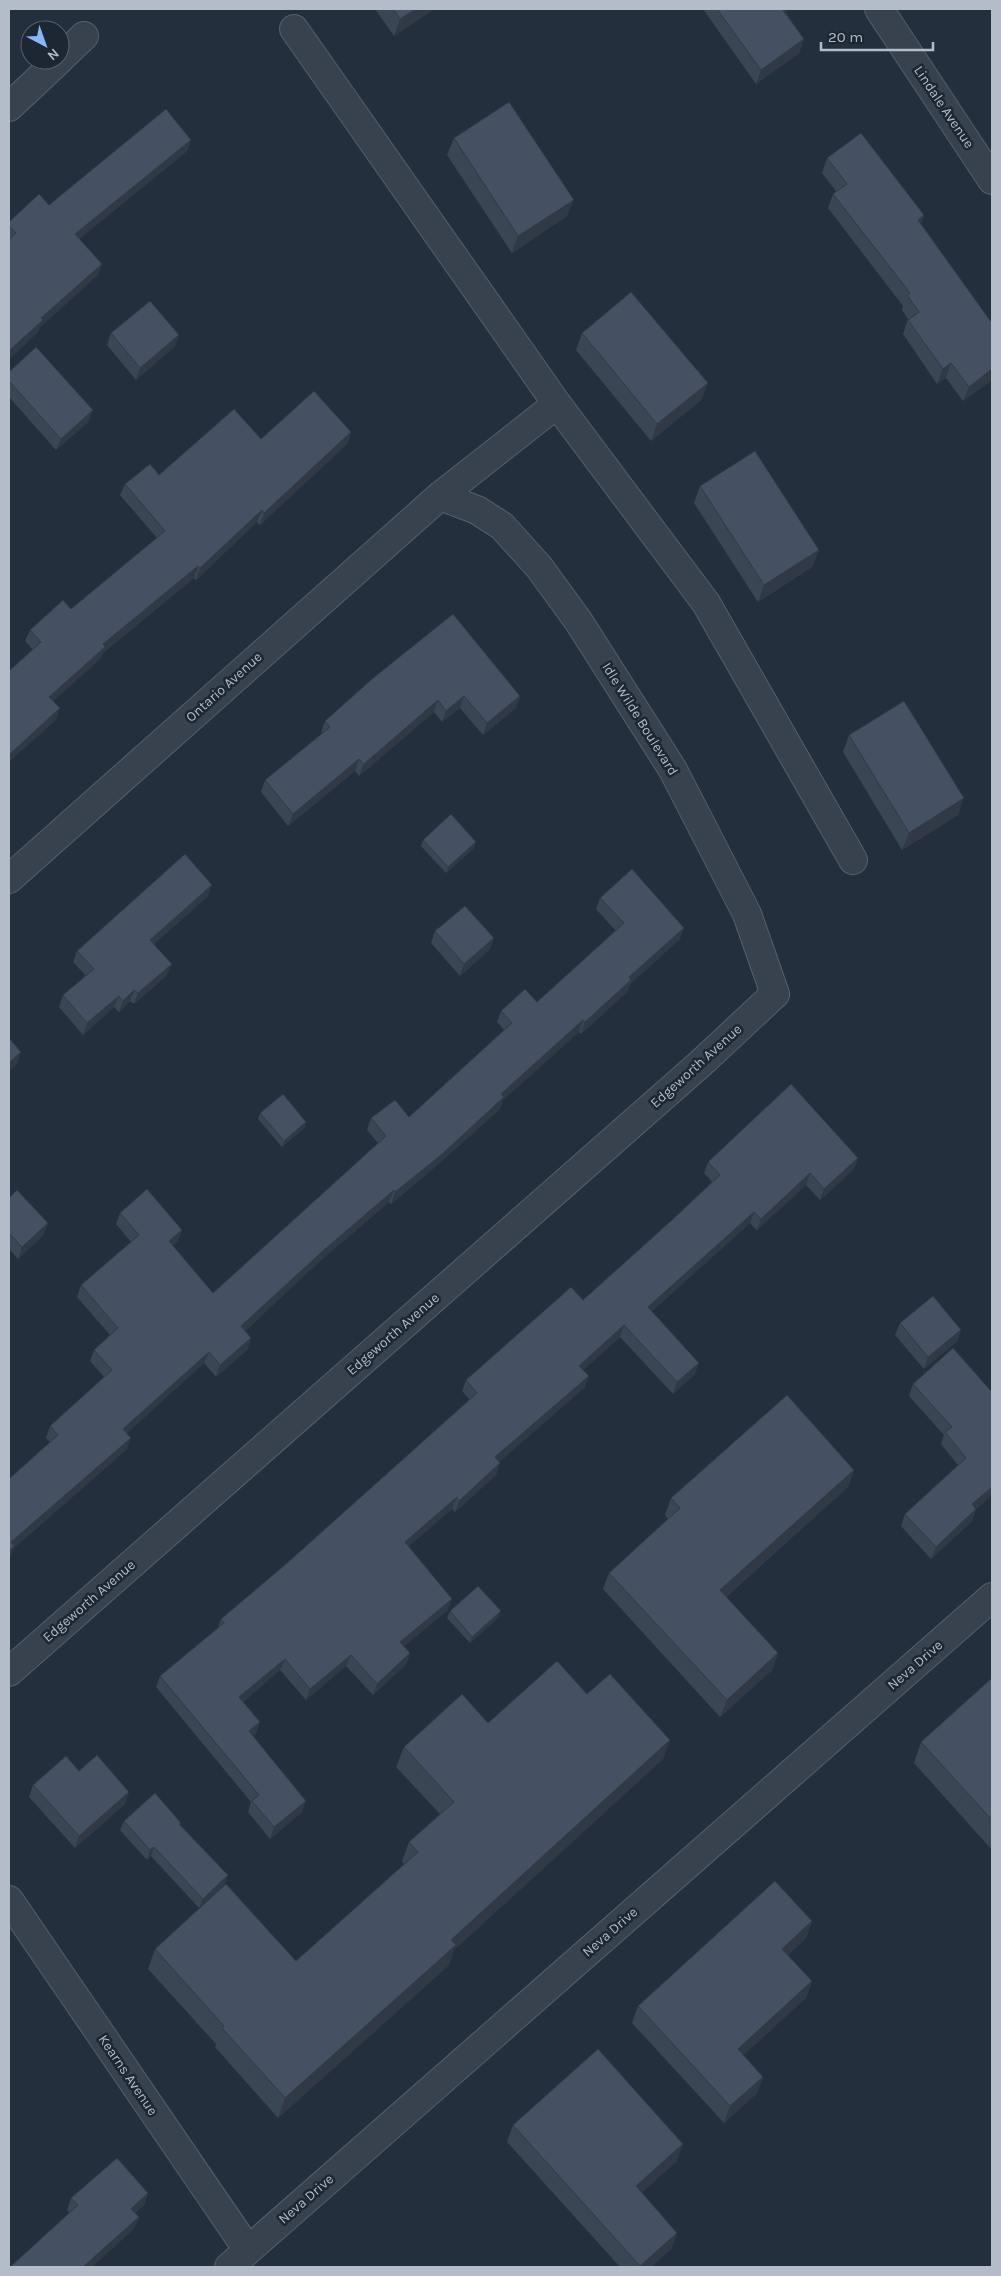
<svg xmlns="http://www.w3.org/2000/svg" width="1001" height="2276" viewBox="0 0 1001 2276" font-family="Karla,sans-serif">
<style>
.lines{fill:none;stroke-linecap:round;stroke-linejoin:round}
.minor-casing{stroke:#565f6c;stroke-width:30}
.minor{stroke:#38414e;stroke-width:28}
.wall{fill:#3b4654}
.shaded-wall{fill:#303945}
.building{fill:#455162;stroke:#303945}
.labels{text-anchor:middle;dominant-baseline:central;stroke-width:5;stroke-linejoin:round;paint-order:stroke}
.street-label{font-size:14px;fill:#b4bcc9;stroke:#1d2633}
</style>
<rect width="100%" height="100%" fill="#242f3e"/>
<g class="lines">
<!-- minor casing -->
<g class="minor-casing">
<g id="minor">
<path d="M 879,9 L 992,180"/>
<path d="M 294,29 L 557,404"/>
<path d="M 60,59 L 84,36"/>
<path d="M 9,107 L 59,60"/>
<path d="M 9,879 L 440,496 L 557,404 L 706,603 L 853,860"/>
<path d="M 9,1672 L 700,1064 L 775,994 L 747,914 L 673,770 L 579,622 L 539,567 L 502,526 L 477,510 L 440,496"/>
<path d="M 9,1900 L 248,2250"/>
<path d="M 229,2267 L 992,1597"/>
</g>
</g>
<!-- minor -->
<use href="#minor" class="minor"/>
</g>
<!-- wall -->
<g class="wall">
<path d="M 375,9 L 434,9 L 394,36 Z"/>
<path d="M 703,9 L 788,9 L 786,13 L 804,39 L 799,53 L 756,84 Z"/>
<path d="M 454,138 L 567,216 L 512,253 L 447,155 Z"/>
<path d="M 191,140 L 187,151 L 79,239 L 98,275 L 40,327 L 38,332 L 9,359 L 9,222 L 49,205 Z"/>
<path d="M 827,158 L 924,215 L 921,224 L 992,323 L 992,380 L 963,401 L 946,378 L 937,384 L 903,334 L 908,319 L 902,310 L 903,306 L 828,208 L 833,194 L 836,191 L 822,173 Z"/>
<path d="M 111,333 L 175,346 L 136,380 L 107,345 Z"/>
<path d="M 582,333 L 708,383 L 701,400 L 651,441 L 576,350 Z"/>
<path d="M 9,372 L 93,410 L 88,422 L 56,450 L 9,397 Z"/>
<path d="M 351,432 L 347,444 L 260,525 L 257,522 L 196,580 L 194,578 L 103,653 L 101,658 L 53,701 L 56,720 L 33,650 L 25,641 L 30,630 L 71,609 L 157,538 L 120,495 L 125,484 L 159,475 L 261,439 Z"/>
<path d="M 700,486 L 819,550 L 812,567 L 758,602 L 694,503 Z"/>
<path d="M 372,679 L 520,696 L 516,708 L 483,735 L 460,708 L 442,722 L 434,712 L 359,776 L 355,771 L 288,826 L 261,792 L 265,780 L 322,734 L 321,732 L 325,721 Z"/>
<path d="M 849,735 L 958,815 L 902,850 L 843,752 Z"/>
<path d="M 423,840 L 474,848 L 446,873 L 421,846 Z"/>
<path d="M 208,896 L 154,944 L 167,975 L 134,1004 L 130,1001 L 119,1012 L 114,1007 L 83,1035 L 59,1007 L 63,995 L 86,976 L 73,962 L 77,951 Z"/>
<path d="M 600,898 L 680,939 L 630,984 L 627,992 L 581,1034 L 579,1032 L 503,1100 L 500,1109 L 435,1167 L 391,1204 L 389,1202 L 320,1261 L 245,1331 L 251,1338 L 247,1350 L 216,1377 L 204,1363 L 127,1433 L 127,1449 L 14,1548 L 10,1558 L 9,1559 L 9,1479 L 50,1442 L 46,1438 L 50,1426 L 104,1377 L 90,1361 L 94,1350 L 110,1335 L 77,1297 L 81,1285 L 131,1242 L 116,1224 L 120,1213 L 178,1241 L 173,1246 L 213,1293 L 378,1143 L 367,1130 L 371,1118 L 409,1117 L 504,1030 L 497,1022 L 501,1011 L 537,1002 L 616,931 L 596,909 Z"/>
<path d="M 435,931 L 494,938 L 489,950 L 460,976 L 431,943 Z"/>
<path d="M 260,1113 L 306,1122 L 304,1128 L 282,1147 L 258,1119 Z"/>
<path d="M 858,1158 L 854,1169 L 820,1200 L 806,1185 L 757,1230 L 750,1223 L 652,1311 L 695,1374 L 673,1394 L 620,1337 L 583,1370 L 585,1387 L 499,1462 L 496,1475 L 455,1512 L 452,1509 L 409,1546 L 448,1610 L 404,1646 L 410,1653 L 406,1664 L 373,1695 L 346,1666 L 306,1700 L 280,1670 L 243,1702 L 260,1722 L 256,1733 L 253,1736 L 302,1812 L 270,1839 L 248,1812 L 251,1802 L 156,1687 L 160,1676 L 218,1628 L 221,1619 L 286,1564 L 470,1400 L 462,1391 L 466,1380 L 583,1300 L 672,1220 L 712,1182 L 704,1173 L 708,1162 Z"/>
<path d="M 9,1198 L 48,1223 L 43,1235 L 18,1259 L 9,1249 Z"/>
<path d="M 900,1323 L 961,1330 L 957,1341 L 924,1369 L 895,1335 Z"/>
<path d="M 953,1348 L 992,1495 L 976,1509 L 972,1521 L 931,1559 L 901,1526 L 905,1514 L 958,1465 L 941,1444 L 944,1435 L 909,1396 L 913,1384 Z"/>
<path d="M 854,1470 L 848,1487 L 726,1597 L 778,1653 L 772,1670 L 720,1717 L 603,1589 L 609,1573 L 668,1519 L 665,1515 L 671,1498 Z"/>
<path d="M 450,1611 L 499,1617 L 470,1643 L 447,1618 Z"/>
<path d="M 992,1678 L 992,1850 L 914,1763 L 921,1742 Z"/>
<path d="M 587,1694 L 670,1740 L 663,1759 L 454,1950 L 449,1965 L 278,2118 L 215,2047 L 216,2044 L 148,1969 L 155,1949 L 296,1961 L 404,1864 L 402,1861 L 409,1842 L 440,1814 L 396,1767 L 404,1747 Z"/>
<path d="M 79,1771 L 125,1804 L 75,1848 L 29,1797 L 33,1785 Z"/>
<path d="M 124,1821 L 180,1825 L 225,1885 L 199,1908 L 151,1856 L 147,1860 L 120,1830 Z"/>
<path d="M 812,1921 L 806,1938 L 788,1955 L 812,1981 L 806,1998 L 743,2055 L 763,2077 L 757,2093 L 724,2123 L 632,2023 L 638,2006 Z"/>
<path d="M 513,2125 L 677,2161 L 642,2192 L 677,2233 L 671,2249 L 651,2267 L 620,2267 L 507,2142 Z"/>
<path d="M 148,2193 L 144,2205 L 135,2213 L 134,2229 L 70,2213 L 67,2210 L 71,2198 Z"/>
</g>
<!-- shaded-wall -->
<g class="shaded-wall">
<path d="M 416,9 L 434,9 L 394,36 L 400,19 Z"/>
<path d="M 781,9 L 788,9 L 785,15 Z"/>
<path d="M 804,39 L 799,53 L 756,84 L 761,70 Z"/>
<path d="M 191,140 L 187,151 L 71,246 L 75,234 Z"/>
<path d="M 574,200 L 567,216 L 512,253 L 518,236 Z"/>
<path d="M 924,215 L 919,230 L 918,220 Z"/>
<path d="M 102,264 L 98,275 L 40,327 L 38,332 L 9,359 L 9,354 L 10,350 L 41,318 Z"/>
<path d="M 179,335 L 175,346 L 136,380 L 140,368 Z"/>
<path d="M 951,363 L 946,378 L 937,384 L 943,369 Z"/>
<path d="M 992,369 L 992,380 L 963,401 L 969,387 Z"/>
<path d="M 708,383 L 701,400 L 651,441 L 657,424 Z"/>
<path d="M 93,410 L 88,422 L 56,450 L 61,439 Z"/>
<path d="M 351,432 L 347,444 L 260,525 L 264,513 Z"/>
<path d="M 262,510 L 257,522 L 196,580 L 200,568 Z"/>
<path d="M 819,550 L 812,567 L 758,602 L 764,585 Z"/>
<path d="M 198,566 L 194,578 L 103,653 L 101,658 L 45,708 L 49,697 L 103,644 Z"/>
<path d="M 464,696 L 460,708 L 442,722 L 446,711 Z"/>
<path d="M 520,696 L 516,708 L 483,735 L 487,723 Z"/>
<path d="M 438,700 L 434,712 L 359,776 L 364,764 Z"/>
<path d="M 60,708 L 56,720 L 9,762 L 9,755 Z"/>
<path d="M 359,759 L 355,771 L 288,826 L 293,814 Z"/>
<path d="M 964,798 L 958,815 L 902,850 L 909,833 Z"/>
<path d="M 476,842 L 474,848 L 446,873 L 448,867 Z"/>
<path d="M 212,885 L 208,896 L 146,951 L 150,940 Z"/>
<path d="M 684,928 L 680,939 L 630,984 L 627,992 L 581,1034 L 585,1022 L 629,977 Z"/>
<path d="M 494,938 L 489,950 L 460,976 L 464,964 Z"/>
<path d="M 172,964 L 167,975 L 134,1004 L 138,993 Z"/>
<path d="M 134,990 L 130,1001 L 119,1012 L 123,1001 Z"/>
<path d="M 119,996 L 114,1007 L 83,1035 L 87,1023 Z"/>
<path d="M 583,1020 L 579,1032 L 503,1100 L 500,1109 L 435,1167 L 391,1204 L 395,1192 L 501,1094 Z"/>
<path d="M 21,1052 L 17,1064 L 9,1071 L 9,1063 Z"/>
<path d="M 306,1122 L 304,1128 L 282,1147 L 284,1141 Z"/>
<path d="M 858,1158 L 854,1169 L 820,1200 L 824,1189 Z"/>
<path d="M 810,1173 L 806,1185 L 757,1230 L 761,1219 Z"/>
<path d="M 394,1190 L 389,1202 L 320,1261 L 237,1338 L 241,1326 L 324,1250 Z"/>
<path d="M 754,1212 L 750,1223 L 644,1318 L 648,1307 Z"/>
<path d="M 48,1223 L 43,1235 L 18,1259 L 22,1247 Z"/>
<path d="M 182,1230 L 178,1241 L 165,1253 L 169,1241 Z"/>
<path d="M 624,1325 L 620,1337 L 575,1377 L 579,1366 Z"/>
<path d="M 961,1330 L 957,1341 L 924,1369 L 928,1357 Z"/>
<path d="M 251,1338 L 247,1350 L 216,1377 L 220,1365 Z"/>
<path d="M 209,1352 L 204,1363 L 119,1440 L 123,1429 Z"/>
<path d="M 699,1363 L 695,1374 L 673,1394 L 677,1382 Z"/>
<path d="M 589,1376 L 585,1387 L 491,1469 L 495,1457 Z"/>
<path d="M 131,1438 L 127,1449 L 14,1548 L 10,1558 L 9,1559 L 9,1548 L 11,1542 Z"/>
<path d="M 500,1463 L 496,1475 L 455,1512 L 459,1501 Z"/>
<path d="M 854,1470 L 848,1487 L 714,1607 L 720,1590 Z"/>
<path d="M 992,1487 L 992,1495 L 968,1516 L 972,1504 Z"/>
<path d="M 457,1497 L 452,1509 L 401,1553 L 405,1542 Z"/>
<path d="M 976,1509 L 972,1521 L 931,1559 L 936,1547 Z"/>
<path d="M 452,1599 L 448,1610 L 396,1653 L 400,1642 Z"/>
<path d="M 501,1611 L 499,1617 L 470,1643 L 472,1637 Z"/>
<path d="M 410,1653 L 406,1664 L 373,1695 L 377,1684 Z"/>
<path d="M 778,1653 L 772,1670 L 720,1717 L 727,1700 Z"/>
<path d="M 351,1655 L 346,1666 L 306,1700 L 310,1689 Z"/>
<path d="M 285,1659 L 280,1670 L 235,1708 L 239,1697 Z"/>
<path d="M 260,1722 L 256,1733 L 245,1742 L 249,1731 Z"/>
<path d="M 670,1740 L 663,1759 L 454,1950 L 449,1965 L 278,2118 L 285,2098 L 451,1940 Z"/>
<path d="M 129,1792 L 125,1804 L 75,1848 L 79,1836 Z"/>
<path d="M 306,1801 L 302,1812 L 270,1839 L 274,1827 Z"/>
<path d="M 154,1847 L 151,1856 L 147,1860 L 150,1850 Z"/>
<path d="M 228,1875 L 225,1885 L 199,1908 L 203,1899 Z"/>
<path d="M 812,1921 L 806,1938 L 776,1966 L 782,1949 Z"/>
<path d="M 812,1981 L 806,1998 L 732,2066 L 738,2049 Z"/>
<path d="M 763,2077 L 757,2093 L 724,2123 L 730,2106 Z"/>
<path d="M 683,2144 L 677,2161 L 630,2203 L 636,2186 Z"/>
<path d="M 148,2193 L 144,2205 L 127,2221 L 131,2209 Z"/>
<path d="M 139,2217 L 134,2229 L 92,2267 L 83,2267 Z"/>
<path d="M 677,2233 L 671,2249 L 651,2267 L 639,2267 Z"/>
</g>
<!-- building -->
<g class="building">
<path d="M 393,9 L 416,9 L 400,19 Z"/>
<path d="M 717,9 L 782,9 L 804,39 L 761,70 Z"/>
<path d="M 509,102 L 574,200 L 518,236 L 454,138 Z"/>
<path d="M 166,109 L 191,140 L 75,234 L 102,264 L 41,318 L 43,320 L 10,350 L 9,349 L 9,240 L 16,233 L 9,226 L 9,222 L 39,194 L 49,205 Z"/>
<path d="M 861,133 L 924,215 L 918,220 L 992,323 L 992,369 L 969,387 L 951,363 L 943,369 L 908,320 L 919,312 L 907,295 L 910,293 L 833,194 L 847,184 L 827,158 Z"/>
<path d="M 631,292 L 708,383 L 657,424 L 582,333 Z"/>
<path d="M 150,301 L 179,335 L 140,368 L 111,333 Z"/>
<path d="M 36,347 L 93,410 L 61,439 L 9,381 L 9,372 Z"/>
<path d="M 314,391 L 351,432 L 264,513 L 262,510 L 200,568 L 198,566 L 103,644 L 105,647 L 49,697 L 60,708 L 9,755 L 9,671 L 41,642 L 30,630 L 63,600 L 71,609 L 165,531 L 125,484 L 150,464 L 159,475 L 234,409 L 261,439 Z"/>
<path d="M 755,451 L 819,550 L 764,585 L 700,486 Z"/>
<path d="M 453,614 L 520,696 L 487,723 L 464,696 L 446,711 L 438,700 L 364,764 L 359,759 L 293,814 L 265,780 L 330,727 L 325,721 L 372,679 Z"/>
<path d="M 904,701 L 964,798 L 909,833 L 849,735 Z"/>
<path d="M 451,814 L 476,842 L 448,867 L 423,840 Z"/>
<path d="M 185,854 L 212,885 L 150,940 L 172,964 L 138,993 L 134,990 L 123,1001 L 119,996 L 87,1023 L 63,995 L 94,969 L 77,951 Z"/>
<path d="M 632,869 L 684,928 L 629,977 L 631,980 L 585,1022 L 583,1020 L 501,1094 L 504,1097 L 440,1156 L 395,1192 L 394,1190 L 324,1250 L 241,1326 L 251,1338 L 220,1365 L 209,1352 L 123,1429 L 131,1438 L 11,1542 L 14,1546 L 9,1551 L 9,1479 L 58,1435 L 50,1426 L 112,1370 L 94,1350 L 118,1328 L 81,1285 L 139,1235 L 120,1213 L 147,1189 L 182,1230 L 169,1241 L 213,1293 L 386,1136 L 371,1118 L 395,1100 L 409,1117 L 512,1023 L 501,1011 L 525,989 L 537,1002 L 624,923 L 600,898 Z"/>
<path d="M 465,906 L 494,938 L 464,964 L 435,931 Z"/>
<path d="M 9,1038 L 21,1052 L 9,1063 Z"/>
<path d="M 791,1084 L 858,1158 L 824,1189 L 810,1173 L 761,1219 L 754,1212 L 648,1307 L 699,1363 L 677,1382 L 624,1325 L 579,1366 L 589,1376 L 495,1457 L 500,1463 L 459,1501 L 457,1497 L 405,1542 L 452,1599 L 400,1642 L 410,1653 L 377,1684 L 351,1655 L 310,1689 L 285,1659 L 239,1697 L 260,1722 L 249,1731 L 306,1801 L 274,1827 L 252,1801 L 259,1795 L 160,1676 L 224,1623 L 221,1619 L 286,1564 L 477,1393 L 466,1380 L 571,1287 L 583,1300 L 672,1220 L 720,1175 L 708,1162 Z"/>
<path d="M 283,1094 L 306,1122 L 284,1141 L 260,1113 Z"/>
<path d="M 17,1190 L 48,1223 L 22,1247 L 9,1233 L 9,1198 Z"/>
<path d="M 933,1296 L 961,1330 L 928,1357 L 900,1323 Z"/>
<path d="M 953,1348 L 992,1392 L 992,1487 L 972,1504 L 976,1509 L 936,1547 L 905,1514 L 966,1458 L 945,1432 L 952,1427 L 913,1384 Z"/>
<path d="M 787,1395 L 854,1470 L 720,1590 L 778,1653 L 727,1700 L 609,1573 L 680,1508 L 671,1498 Z"/>
<path d="M 478,1586 L 501,1611 L 472,1637 L 450,1611 Z"/>
<path d="M 557,1661 L 587,1694 L 610,1674 L 670,1740 L 451,1940 L 456,1945 L 285,2098 L 222,2028 L 224,2026 L 155,1949 L 226,1884 L 296,1961 L 418,1852 L 409,1842 L 454,1802 L 404,1747 L 462,1694 L 488,1723 Z"/>
<path d="M 992,1678 L 992,1820 L 921,1742 Z"/>
<path d="M 97,1755 L 129,1792 L 79,1836 L 33,1785 L 66,1756 L 79,1771 Z"/>
<path d="M 155,1793 L 181,1823 L 179,1824 L 228,1875 L 203,1899 L 154,1847 L 150,1850 L 124,1821 Z"/>
<path d="M 775,1881 L 812,1921 L 782,1949 L 812,1981 L 738,2049 L 763,2077 L 730,2106 L 638,2006 Z"/>
<path d="M 598,2049 L 683,2144 L 636,2186 L 677,2233 L 640,2266 L 513,2125 Z"/>
<path d="M 117,2158 L 148,2193 L 131,2209 L 139,2217 L 83,2267 L 10,2267 L 78,2205 L 71,2198 Z"/>
</g>
<g class="labels">
<!-- street labels -->
<g class="street-label">
<text transform="translate(944 107) rotate(56)">Lindale Avenue</text>
<text transform="translate(224 687) rotate(-42)">Ontario Avenue</text>
<text transform="translate(640 719) rotate(58)">Idle Wilde Boulevard</text>
<text transform="translate(696 1066) rotate(-42)">Edgeworth Avenue</text>
<text transform="translate(393 1334) rotate(-41)">Edgeworth Avenue</text>
<text transform="translate(89 1601) rotate(-41)">Edgeworth Avenue</text>
<text transform="translate(915 1665) rotate(-41)">Neva Drive</text>
<text transform="translate(610 1932) rotate(-41)">Neva Drive</text>
<text transform="translate(128 2075) rotate(56)">Kearns Avenue</text>
<text transform="translate(306 2199) rotate(-41)">Neva Drive</text>
</g>
</g>
<!-- border -->
<rect width="1001" height="2276" fill="none" stroke="#b4bcc9" stroke-width="20"/>
<!-- north arrow -->
<g transform="translate(45 45) rotate(139)"><circle r="24" fill="#1d2633" stroke="#59626f"/>
<path d="M0-4L9 19L0 12L-9 19Z" fill="#8ab4f8"/>
<text y="-8" font-size="14" font-weight="bold" text-anchor="middle" fill="#b4bcc9">N</text>
</g>
<!-- scale -->
<path d="M821 42v8h112v-8" fill="none" stroke="#b4bcc9" stroke-width="2.5"/>
<text x="828" y="42" font-size="15" fill="#b4bcc9" stroke="#1d2633" stroke-width="4" paint-order="stroke">20 m</text>
</svg>
